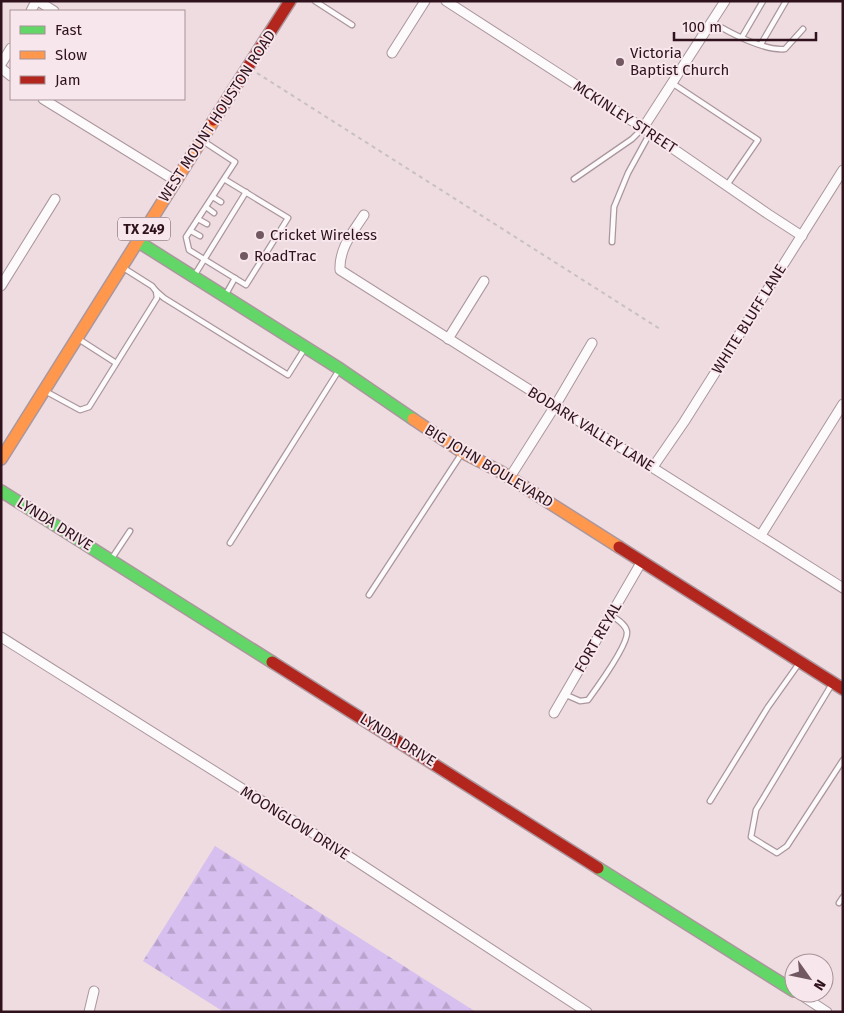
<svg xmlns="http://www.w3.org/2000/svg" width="844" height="1013" viewBox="0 0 844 1013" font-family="'Fira Sans',sans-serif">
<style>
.forest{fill:url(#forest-firs)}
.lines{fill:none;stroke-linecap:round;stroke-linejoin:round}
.lane-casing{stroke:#ab969d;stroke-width:7}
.street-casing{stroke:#ab969d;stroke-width:11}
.fast-casing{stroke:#ab969d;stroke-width:14}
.slow-casing{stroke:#ab969d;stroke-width:14}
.jam-casing{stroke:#ab969d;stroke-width:14}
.path{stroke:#c9c0c3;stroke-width:2;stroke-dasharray:4 4;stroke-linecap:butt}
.lane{stroke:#fcfafa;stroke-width:4.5}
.street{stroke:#fcfafa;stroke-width:9}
.fast{stroke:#63d668;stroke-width:11}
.slow{stroke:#ff974d;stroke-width:11}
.jam{stroke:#b3261e;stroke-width:11}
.poi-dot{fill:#725961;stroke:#f7e6eb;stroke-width:2}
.labels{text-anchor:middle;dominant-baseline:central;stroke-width:4;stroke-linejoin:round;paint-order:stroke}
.shield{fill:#f7e6eb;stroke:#6b525a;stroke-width:1}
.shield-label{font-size:14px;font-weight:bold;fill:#2f121c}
.poi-label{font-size:15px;fill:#2f121c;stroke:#f7e6eb;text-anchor:start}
.street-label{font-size:15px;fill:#2f121c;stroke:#f7e6eb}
</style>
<defs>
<pattern id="forest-firs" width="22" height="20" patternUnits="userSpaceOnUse" patternTransform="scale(1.25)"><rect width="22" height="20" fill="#d7bfef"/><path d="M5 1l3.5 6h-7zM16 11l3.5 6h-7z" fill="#b9a3cc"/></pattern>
</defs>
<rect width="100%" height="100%" fill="#eedce0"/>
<!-- forest -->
<path class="forest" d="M 215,846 L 476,1012 L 224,1012 L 143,961 Z"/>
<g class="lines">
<!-- lane casing -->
<g class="lane-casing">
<g id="lane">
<path d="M 315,1 L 352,25"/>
<path d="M 712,22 C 730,33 764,51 785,49 L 803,29"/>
<path d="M 742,37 L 763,1"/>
<path d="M 761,44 L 786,1"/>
<path d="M 672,83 L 758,140 L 727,185"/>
<path d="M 203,141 L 235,162 L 186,237 L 189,250 L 246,285 L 288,218 L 224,179"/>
<path d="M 574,179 L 632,139 L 643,128"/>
<path d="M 213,197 L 221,202"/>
<path d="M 206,207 L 214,213"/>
<path d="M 198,219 L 207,224"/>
<path d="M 191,231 L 200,236"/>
<path d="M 612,242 L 614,207 L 628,173 L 650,133"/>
<path d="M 194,276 L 246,192"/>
<path d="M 156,291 L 164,298 L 288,375 L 305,348"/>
<path d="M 226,294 L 235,278"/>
<path d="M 77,338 L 116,363"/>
<path d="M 45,391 L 80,410 L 89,407 L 157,298 L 156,291 L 152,286 L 122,267"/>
<path d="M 230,543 L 339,370"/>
<path d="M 112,558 L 130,531"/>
<path d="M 369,595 L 462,453"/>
<path d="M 832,684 L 756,810 L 751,837 L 777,853 L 787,846 L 843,760"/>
<path d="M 564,694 L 580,701 L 588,700 C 596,689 628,645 627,632 C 626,624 616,619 611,615"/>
<path d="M 710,801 L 768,707 L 800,662"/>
<path d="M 839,903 L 843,897"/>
</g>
</g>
<!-- street casing -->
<g class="street-casing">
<g id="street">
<path d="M 38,1 L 54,11"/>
<path d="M 446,1 L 643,128 L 768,214 L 802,236"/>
<path d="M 31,11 L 36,1"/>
<path d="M 392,53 L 425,1"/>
<path d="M 1,64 L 11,48"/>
<path d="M 1,68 L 11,76"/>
<path d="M 43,99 L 176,181"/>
<path d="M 643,128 L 725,1"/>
<path d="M 364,215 C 353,232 339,248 340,270 L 843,588"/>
<path d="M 1,286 L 55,199"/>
<path d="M 448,339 L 484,281"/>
<path d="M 653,467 L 684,422 L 843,170"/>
<path d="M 510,477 L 555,406 L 592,343"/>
<path d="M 761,535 L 843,404"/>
<path d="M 1,637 L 324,840 L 587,1012"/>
<path d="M 554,713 L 642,561"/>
<path d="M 798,993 L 827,1012"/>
<path d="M 89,1012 L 94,991"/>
</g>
</g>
<!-- fast casing -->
<g class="fast-casing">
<g id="fast">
<path d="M 137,241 L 340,369 L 413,419"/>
<path d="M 1,491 L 272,662"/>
<path d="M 598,868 L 794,991"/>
</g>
</g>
<!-- slow casing -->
<g class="slow-casing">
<g id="slow">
<path d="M 413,419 L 462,452 L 501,472 L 619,547"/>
<path d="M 1,459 L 214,120"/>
</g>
</g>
<!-- jam casing -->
<g class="jam-casing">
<g id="jam">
<path d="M 214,120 L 290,1"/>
<path d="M 619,547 L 843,689"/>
<path d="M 272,662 L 598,868"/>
</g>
</g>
<!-- path -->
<path class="path" d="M 257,73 L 660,329"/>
<!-- lane -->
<use href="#lane" class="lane"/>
<!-- street -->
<use href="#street" class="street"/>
<!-- fast -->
<use href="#fast" class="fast"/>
<!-- slow -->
<use href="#slow" class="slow"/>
<!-- jam -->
<use href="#jam" class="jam"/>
</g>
<!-- markers -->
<g class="poi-dot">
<circle cx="620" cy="62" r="5"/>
<circle cx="260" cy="235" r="5"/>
<circle cx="244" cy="256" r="5"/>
</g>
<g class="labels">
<!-- shield labels -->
<rect class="shield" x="118" y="217.5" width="52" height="23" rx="4"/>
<g class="shield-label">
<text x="144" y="229">TX 249</text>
</g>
<!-- poi labels -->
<g class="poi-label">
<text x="630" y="53">Victoria<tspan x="630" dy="17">Baptist Church</tspan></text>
<text x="270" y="235">Cricket Wireless</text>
<text x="254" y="256">RoadTrac</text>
</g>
<!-- street labels -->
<g class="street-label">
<text transform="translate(217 116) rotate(-57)">WEST MOUNT HOUSTON ROAD</text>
<text transform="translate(625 117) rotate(33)">MCKINLEY STREET</text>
<text transform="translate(749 319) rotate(-58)">WHITE BLUFF LANE</text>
<text transform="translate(591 429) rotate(32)">BODARK VALLEY LANE</text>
<text transform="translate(489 466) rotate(31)">BIG JOHN BOULEVARD</text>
<text transform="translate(55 524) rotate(32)">LYNDA DRIVE</text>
<text transform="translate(598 637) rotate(-60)">FORT REYAL</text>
<text transform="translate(398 740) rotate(32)">LYNDA DRIVE</text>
<text transform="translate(295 823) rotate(32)">MOONGLOW DRIVE</text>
</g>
</g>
<!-- border -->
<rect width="844" height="1013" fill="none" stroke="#2f121c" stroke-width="5"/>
<!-- legend -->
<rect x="10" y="10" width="175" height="90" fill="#f7e6eb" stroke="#a79198"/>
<rect x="20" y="26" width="25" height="8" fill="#63d668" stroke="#a79198"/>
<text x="55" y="35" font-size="15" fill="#2f121c">Fast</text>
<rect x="20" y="51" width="25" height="8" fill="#ff974d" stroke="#a79198"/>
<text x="55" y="60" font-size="15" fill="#2f121c">Slow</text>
<rect x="20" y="76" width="25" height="8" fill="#b3261e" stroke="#a79198"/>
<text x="55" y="85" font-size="15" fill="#2f121c">Jam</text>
<!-- north arrow -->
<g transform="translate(809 978) rotate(123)"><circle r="24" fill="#f7e6eb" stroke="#a79198"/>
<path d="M0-4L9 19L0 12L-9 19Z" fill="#725961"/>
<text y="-8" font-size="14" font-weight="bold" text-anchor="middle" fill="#2f121c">N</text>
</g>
<!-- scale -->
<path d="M674 32v8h142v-8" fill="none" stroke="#2f121c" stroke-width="2.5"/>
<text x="682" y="32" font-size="15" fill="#2f121c" stroke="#f7e6eb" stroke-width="4" paint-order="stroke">100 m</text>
</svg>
